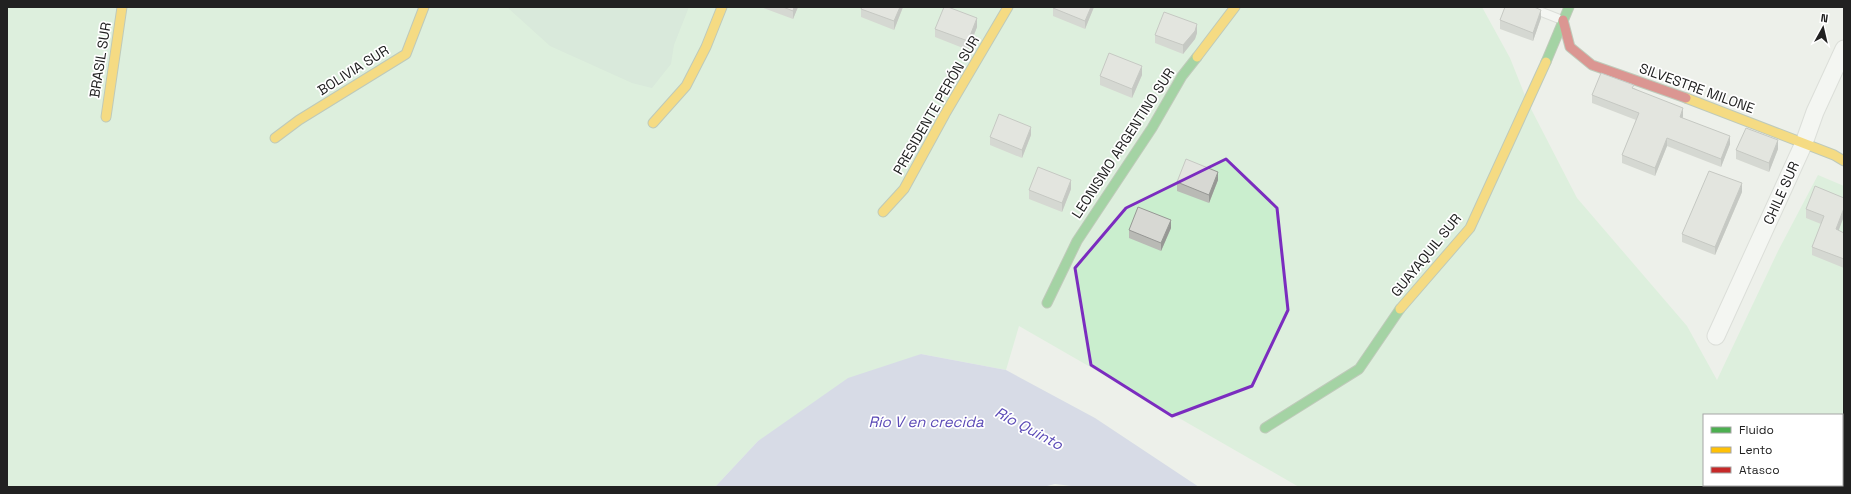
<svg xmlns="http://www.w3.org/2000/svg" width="1851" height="494" viewBox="0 0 1851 494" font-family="'Space Grotesk',sans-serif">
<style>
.grass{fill:#caeece;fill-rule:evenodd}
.forest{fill:#c0e0ca}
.water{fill:#bcc2e3}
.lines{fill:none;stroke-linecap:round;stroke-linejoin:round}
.lane-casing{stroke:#c7c8c6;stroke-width:10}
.street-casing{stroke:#c7c8c6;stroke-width:19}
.fast-casing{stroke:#879b80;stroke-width:11}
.slow-casing{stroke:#879b80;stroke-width:11}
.jam-casing{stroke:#879b80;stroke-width:11}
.lane{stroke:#fcfdfc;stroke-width:8}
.street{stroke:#fcfdfc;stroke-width:17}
.fast{stroke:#4caf50;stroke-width:9}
.slow{stroke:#ffc107;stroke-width:9}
.jam{stroke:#c62828;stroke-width:9}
.wall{fill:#b9bab5}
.shaded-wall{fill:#969794}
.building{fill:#d7d8d3;stroke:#969794}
.marked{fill:none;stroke:#7b2cbf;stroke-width:3;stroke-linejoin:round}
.labels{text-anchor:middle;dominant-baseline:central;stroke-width:3.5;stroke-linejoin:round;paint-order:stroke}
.street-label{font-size:14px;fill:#212121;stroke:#fff}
.water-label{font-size:15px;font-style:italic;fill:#5a49b6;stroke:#fff}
</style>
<rect width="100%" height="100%" fill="#edf0ea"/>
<!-- grass -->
<path class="grass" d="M 7,7 L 1482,7 L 1510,58 L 1528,103 L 1577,198 L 1687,326 L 1717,380 L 1778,251 L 1818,175 L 1844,186 L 1844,487 L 1299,487 L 1019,326 L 1006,370 L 921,354 L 758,441 L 715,487 L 7,487 ZM 1704,415 L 1842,415 L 1842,485 L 1704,485 Z"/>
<!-- forest -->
<path class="forest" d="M 507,7 L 689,7 L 674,45 L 671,64 L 652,88 L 632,83 L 550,46 Z"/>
<!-- water -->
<path class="water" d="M 921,354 L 1006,370 L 1095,418 L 1199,487 L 1079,487 L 1055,484 L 1043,487 L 715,487 L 758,441 L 848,378 Z"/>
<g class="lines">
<!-- lane casing -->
<g class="lane-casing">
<path id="lane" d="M 1529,7 L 1562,20"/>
</g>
<!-- street casing -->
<g class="street-casing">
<path id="street" d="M 1716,336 L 1804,143 L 1815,112 L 1844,49"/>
</g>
<!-- fast casing -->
<g class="fast-casing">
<g id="fast">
<path d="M 1546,62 L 1569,7"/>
<path d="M 1047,303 L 1077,241 L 1152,128 L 1182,76 L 1197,57"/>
<path d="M 1265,428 L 1359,369 L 1400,309"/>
</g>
</g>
<!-- slow casing -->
<g class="slow-casing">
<g id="slow">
<path d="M 1197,57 L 1235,7"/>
<path d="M 1686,98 L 1834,155 L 1844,161"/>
<path d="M 106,117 L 122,7"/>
<path d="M 653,123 L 686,86 L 706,47 L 722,7"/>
<path d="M 275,138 L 299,120 L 406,54 L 424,7"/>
<path d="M 883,212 L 904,189 L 945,114 L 1008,7"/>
<path d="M 1400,309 L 1470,228 L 1546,62"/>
</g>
</g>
<!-- jam casing -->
<g class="jam-casing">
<path id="jam" d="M 1563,20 L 1570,47 L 1592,65 L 1686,98"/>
</g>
<!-- lane -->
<use href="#lane" class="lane"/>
<!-- street -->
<use href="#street" class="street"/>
<!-- fast -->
<use href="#fast" class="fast"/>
<!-- slow -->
<use href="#slow" class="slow"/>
<!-- jam -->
<use href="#jam" class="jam"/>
</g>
<!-- wall -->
<g class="wall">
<path d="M 761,7 L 798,7 L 793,19 Z"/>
<path d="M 903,7 L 894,30 L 861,17 L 861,9 Z"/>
<path d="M 1053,7 L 1094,7 L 1085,29 L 1053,16 Z"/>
<path d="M 1541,18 L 1533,41 L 1500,29 L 1500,20 Z"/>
<path d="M 977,27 L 968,50 L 935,37 L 935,29 Z"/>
<path d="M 1197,33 L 1195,39 L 1183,54 L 1155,43 L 1155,35 Z"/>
<path d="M 1142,75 L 1132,98 L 1100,85 L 1100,76 Z"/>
<path d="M 1634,88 L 1683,116 L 1683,118 L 1730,144 L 1721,167 L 1667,146 L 1655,176 L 1622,163 L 1622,155 L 1636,120 L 1592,103 L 1592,95 Z"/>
<path d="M 1031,135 L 1022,158 L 990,145 L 990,137 Z"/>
<path d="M 1778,149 L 1769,172 L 1736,159 L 1736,150 Z"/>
<path d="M 1218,180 L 1209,203 L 1177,191 L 1177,182 Z"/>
<path d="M 1071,189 L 1062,212 L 1029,199 L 1029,190 Z"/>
<path d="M 1742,192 L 1715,255 L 1682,242 L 1682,234 Z"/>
<path d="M 1844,198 L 1844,216 L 1838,230 L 1844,233 L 1844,268 L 1812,255 L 1812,247 L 1821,224 L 1806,218 L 1806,209 Z"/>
<path d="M 1171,228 L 1161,251 L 1129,238 L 1129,230 Z"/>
</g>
<!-- shaded-wall -->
<g class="shaded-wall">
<path d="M 794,7 L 798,7 L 793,19 L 793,11 Z"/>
<path d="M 900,7 L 903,7 L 894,30 L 894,21 Z"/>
<path d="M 1091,7 L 1094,7 L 1085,29 L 1085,21 Z"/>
<path d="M 1541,10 L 1541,18 L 1533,41 L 1533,33 Z"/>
<path d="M 977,18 L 977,27 L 968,50 L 968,41 Z"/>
<path d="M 1197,24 L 1197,33 L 1195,39 L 1183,54 L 1183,45 Z"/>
<path d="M 1142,66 L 1142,75 L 1132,98 L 1132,89 Z"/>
<path d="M 1683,108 L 1683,116 L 1680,125 L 1680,117 Z"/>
<path d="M 1031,127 L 1031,135 L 1022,158 L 1022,150 Z"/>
<path d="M 1730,136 L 1730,144 L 1721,167 L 1721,159 Z"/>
<path d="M 1667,138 L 1667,146 L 1655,176 L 1655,168 Z"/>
<path d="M 1778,140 L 1778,149 L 1769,172 L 1769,163 Z"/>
<path d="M 1218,172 L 1218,180 L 1209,203 L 1209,195 Z"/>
<path d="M 1071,180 L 1071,189 L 1062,212 L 1062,203 Z"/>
<path d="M 1742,183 L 1742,192 L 1715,255 L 1715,247 Z"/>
<path d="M 1844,208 L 1844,216 L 1836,238 L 1836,229 Z"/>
<path d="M 1171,220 L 1171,228 L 1161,251 L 1161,243 Z"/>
</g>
<!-- building -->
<g class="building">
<path d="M 783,7 L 794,7 L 793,11 Z"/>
<path d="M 862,7 L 900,7 L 894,21 L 861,9 Z"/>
<path d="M 944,7 L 948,7 L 977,18 L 968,41 L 935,29 Z"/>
<path d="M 1053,7 L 1091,7 L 1085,21 L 1053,8 Z"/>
<path d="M 1505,7 L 1534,7 L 1541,10 L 1533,33 L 1500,20 Z"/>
<path d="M 1164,12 L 1197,24 L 1195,31 L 1183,45 L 1155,35 Z"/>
<path d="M 1109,53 L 1142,66 L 1132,89 L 1100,76 Z"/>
<path d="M 1601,73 L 1634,85 L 1632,88 L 1683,108 L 1680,117 L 1730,136 L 1721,159 L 1667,138 L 1655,168 L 1622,155 L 1639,113 L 1592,95 Z"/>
<path d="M 999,114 L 1031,127 L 1022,150 L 990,137 Z"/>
<path d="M 1746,128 L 1778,140 L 1769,163 L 1736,150 Z"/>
<path d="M 1186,159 L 1218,172 L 1209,195 L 1177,182 Z"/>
<path d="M 1038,167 L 1071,180 L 1062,203 L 1029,190 Z"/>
<path d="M 1709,171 L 1742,183 L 1715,247 L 1682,234 Z"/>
<path d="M 1815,186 L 1844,198 L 1844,208 L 1836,229 L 1844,233 L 1844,259 L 1812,247 L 1824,216 L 1806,209 Z"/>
<path d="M 1138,207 L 1171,220 L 1161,243 L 1129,230 Z"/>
</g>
<!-- marked area -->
<path d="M0 0H1851V494H0ZM 1226,159 L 1277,208 L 1288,310 L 1252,386 L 1172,416 L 1091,365 L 1075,268 L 1126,208 Z" fill="#edf0ea" fill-opacity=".55" fill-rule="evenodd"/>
<path class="marked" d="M 1226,159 L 1277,208 L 1288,310 L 1252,386 L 1172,416 L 1091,365 L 1075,268 L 1126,208 Z"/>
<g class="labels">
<!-- street labels -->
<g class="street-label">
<text transform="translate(100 60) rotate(-81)">BRASIL SUR</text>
<text transform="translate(353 70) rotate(-32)">BOLIVIA SUR</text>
<text transform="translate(1697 88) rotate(20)">SILVESTRE MILONE</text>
<text transform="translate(936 105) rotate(-60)">PRESIDENTE PERÓN SUR</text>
<text transform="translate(1123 143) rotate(-57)">LEONISMO ARGENTINO SUR</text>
<text transform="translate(1781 193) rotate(-66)">CHILE SUR</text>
<text transform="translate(1426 255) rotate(-51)">GUAYAQUIL SUR</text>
</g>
<!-- water labels -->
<g class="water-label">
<text x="926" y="421">Río V en crecida</text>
<text transform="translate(1029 428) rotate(28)">Río Quinto</text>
</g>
</g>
<!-- border -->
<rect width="1851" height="494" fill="none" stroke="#212121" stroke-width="16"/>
<!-- legend -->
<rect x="1703" y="414" width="140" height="72" fill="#ffffff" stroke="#a6a6a6"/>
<rect x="1711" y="427" width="20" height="6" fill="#4caf50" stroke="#a6a6a6"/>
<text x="1739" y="434" font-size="12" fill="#212121">Fluido</text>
<rect x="1711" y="447" width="20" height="6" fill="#ffc107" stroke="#a6a6a6"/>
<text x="1739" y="454" font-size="12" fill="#212121">Lento</text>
<rect x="1711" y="467" width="20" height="6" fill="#c62828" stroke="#a6a6a6"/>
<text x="1739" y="474" font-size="12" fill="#212121">Atasco</text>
<!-- north arrow -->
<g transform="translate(1823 28) rotate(8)" stroke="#ffffff" stroke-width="3" paint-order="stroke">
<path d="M0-3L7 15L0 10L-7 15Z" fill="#212121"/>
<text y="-6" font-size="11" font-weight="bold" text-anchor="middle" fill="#212121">N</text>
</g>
</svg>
